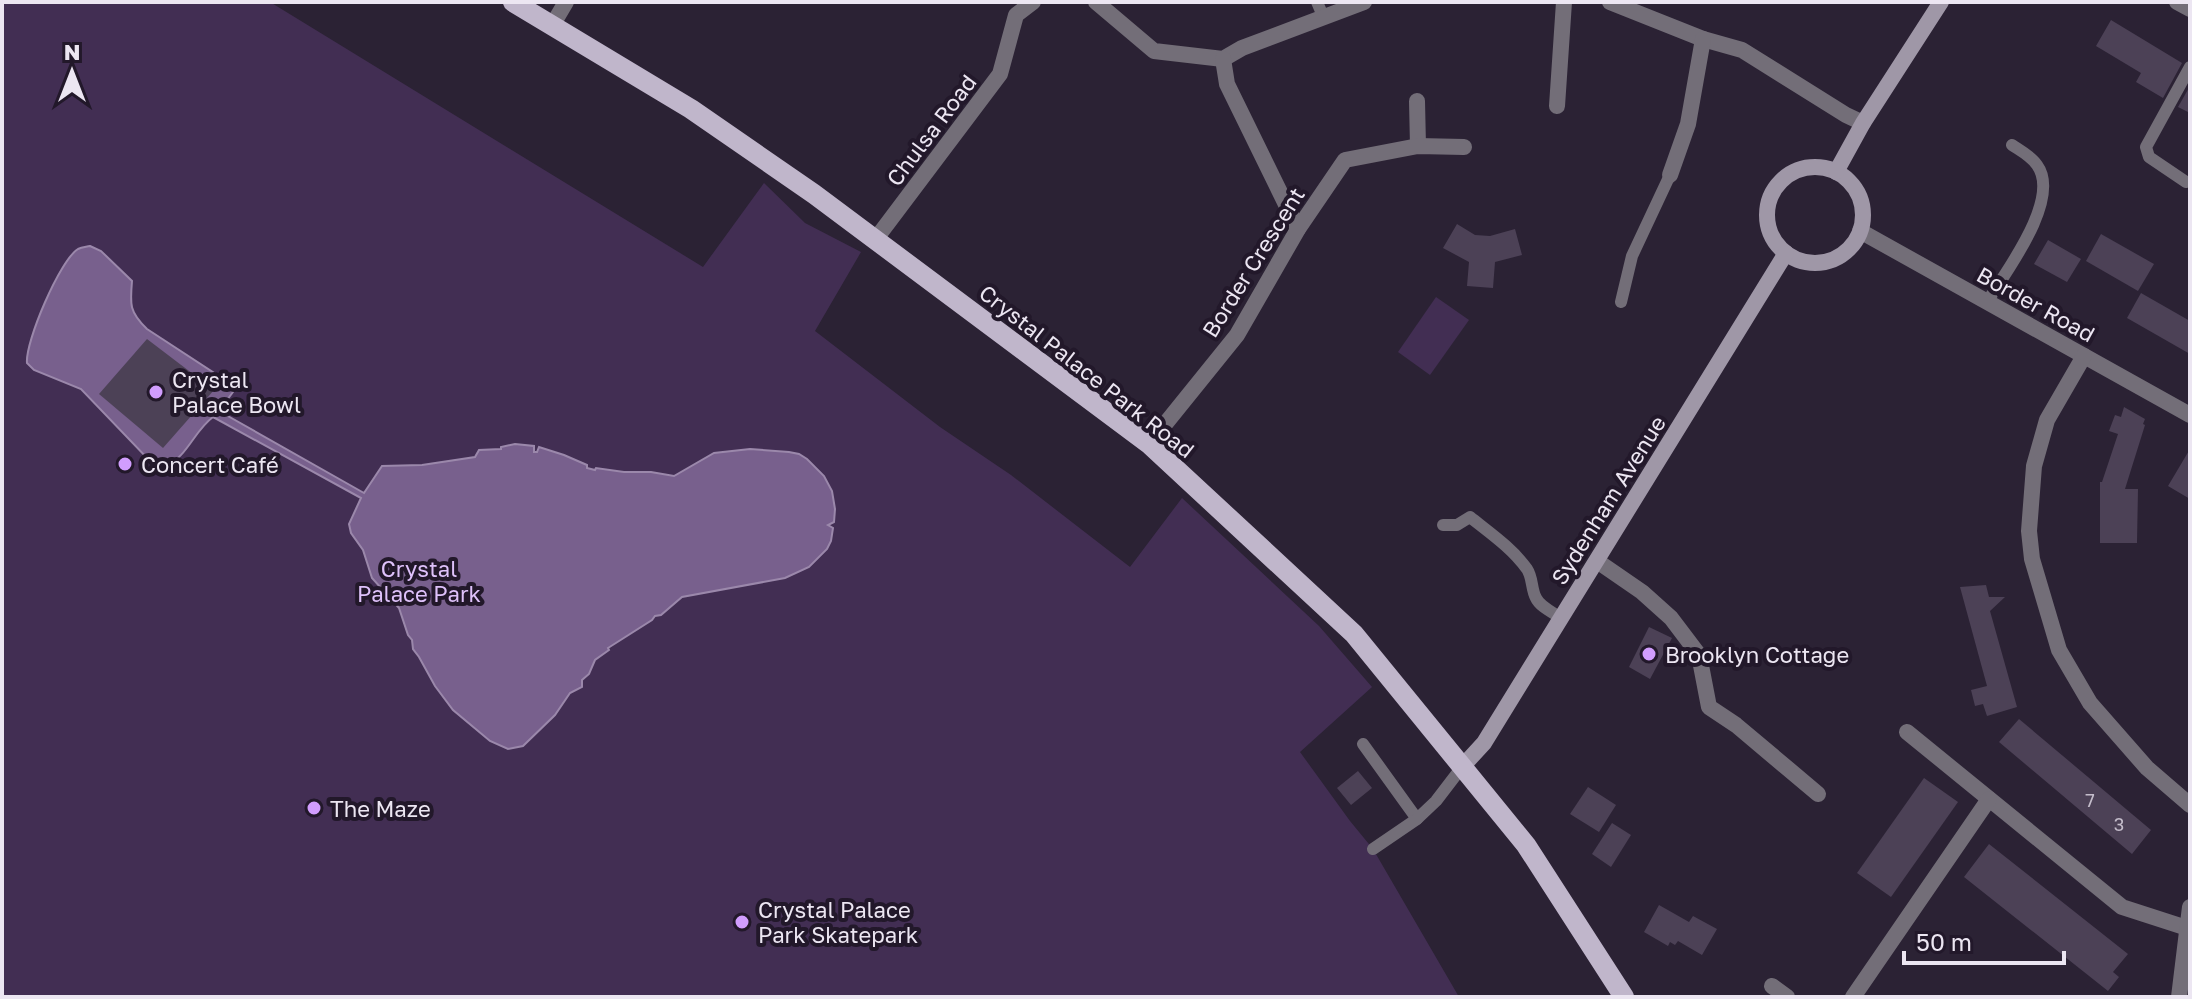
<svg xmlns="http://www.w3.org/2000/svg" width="2192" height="999" viewBox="0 0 2192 999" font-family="'Golos Text',sans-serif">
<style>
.green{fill:#422e53}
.water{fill:#78608d;stroke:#9b88ab;stroke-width:2}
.building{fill:#4c4156}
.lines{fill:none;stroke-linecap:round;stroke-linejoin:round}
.lane{stroke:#736e78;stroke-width:12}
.street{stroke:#736e78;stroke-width:16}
.secondary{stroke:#9f97a7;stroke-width:16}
.primary{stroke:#c0b6cb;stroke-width:20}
.poi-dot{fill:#d19dfe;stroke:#22182a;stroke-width:3}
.labels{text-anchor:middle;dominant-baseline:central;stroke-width:8;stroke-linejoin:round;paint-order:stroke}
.number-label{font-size:18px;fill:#c4bdcb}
.street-label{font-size:22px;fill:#ece6f2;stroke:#22182a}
.poi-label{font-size:22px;fill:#ece6f2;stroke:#22182a;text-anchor:start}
.park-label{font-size:22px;fill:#dec1fa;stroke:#22182a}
</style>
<rect width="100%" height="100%" fill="#2b2234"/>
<!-- green -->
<g class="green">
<path d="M 2,2 L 270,2 L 703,267 L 764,183 L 805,223 L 861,252 L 815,331 L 940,427 L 1011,475 L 1130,567 L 1182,498 L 1319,626 L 1372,687 L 1300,752 L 1350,821 L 1373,849 L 1459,997 L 2,997 Z"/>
<path d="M 1436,297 L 1469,320 L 1430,375 L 1398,352 Z"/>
</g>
<!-- water -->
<path class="water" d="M 90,246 L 101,251 L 132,281 C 130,304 129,312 147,329 L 228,382 L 233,392 L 219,411 L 364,493 L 382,466 L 422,465 L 475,457 L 479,450 L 501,449 L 501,447 L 515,444 L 534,446 L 534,452 L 537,452 L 539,447 L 564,455 L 587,465 L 587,468 L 595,470 L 596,468 L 624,472 L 651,472 L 674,476 L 714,453 L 750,449 L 789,452 L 799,454 L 807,459 L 824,476 L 832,491 L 835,509 L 834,522 L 828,525 L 833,528 L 831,541 L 827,549 L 809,567 L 785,578 L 682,597 L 661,615 L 655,616 L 652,620 L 608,648 L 609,650 L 595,660 L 589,674 L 582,680 L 582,687 L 570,693 L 555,715 L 523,746 L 508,749 L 490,741 L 453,710 L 435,686 L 419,657 L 413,649 L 412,640 L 408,635 L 399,608 L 372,578 L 363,550 L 351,533 L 349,524 L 361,498 L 213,417 C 194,431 188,456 165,467 L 159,466 L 148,459 L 81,389 L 34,370 L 27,363 C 25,342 60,260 78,249 C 82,247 86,247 90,246 Z"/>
<!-- building -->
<g class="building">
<path d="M 2111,20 L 2182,63 L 2163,98 L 2136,82 L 2141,73 L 2096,46 Z"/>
<path d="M 2190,86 L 2190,113 L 2178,107 Z"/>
<path d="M 1457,224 L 1475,235 L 1490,236 L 1515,229 L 1522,255 L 1495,262 L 1493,288 L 1467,286 L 1469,262 L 1443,248 Z"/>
<path d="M 2101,234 L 2154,264 L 2138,291 L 2086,261 Z"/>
<path d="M 2048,240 L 2081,259 L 2067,282 L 2034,264 Z"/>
<path d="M 2141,293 L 2190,321 L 2190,354 L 2127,318 Z"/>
<path d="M 147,339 L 214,390 L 163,448 L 99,394 Z"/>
<path d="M 2124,407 L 2145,419 L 2143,424 L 2145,425 L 2125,489 L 2138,489 L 2137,543 L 2100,543 L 2100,482 L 2102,482 L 2118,434 L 2109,431 L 2115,415 L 2121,417 Z"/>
<path d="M 2190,449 L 2190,499 L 2168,486 Z"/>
<path d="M 1986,585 L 1989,597 L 2005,597 L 1990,611 L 2017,707 L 1987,716 L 1983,704 L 1975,706 L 1971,690 L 1987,686 L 1960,587 Z"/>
<path d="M 1649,627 L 1672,638 L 1650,679 L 1629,667 Z"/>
<path d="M 2019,719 L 2151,830 L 2132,854 L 1999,742 Z"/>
<path d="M 1358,771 L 1372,788 L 1351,805 L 1337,788 Z"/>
<path d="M 1924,778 L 1958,802 L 1891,897 L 1857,873 Z"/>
<path d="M 1588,787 L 1616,805 L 1599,832 L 1570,814 Z"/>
<path d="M 1612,823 L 1631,835 L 1611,867 L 1592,854 Z"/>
<path d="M 1989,844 L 2128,954 L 2113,972 L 2119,977 L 2108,991 L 1964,877 Z"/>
<path d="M 1659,905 L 1689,922 L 1693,916 L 1717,929 L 1702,955 L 1678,941 L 1675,945 L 1670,942 L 1668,946 L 1644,932 Z"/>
</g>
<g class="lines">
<!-- lane -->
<g class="lane">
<path d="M 1317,2 L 1323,16"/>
<path d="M 2186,182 L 2149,157 L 2146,147 L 2190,67"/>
<path d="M 1621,302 L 1632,256 L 1670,175"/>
<path d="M 1987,302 C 2005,273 2062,199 2037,165 C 2031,156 2021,151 2012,145"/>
<path d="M 1443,525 L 1457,525 L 1470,517 C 1490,533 1512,548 1527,569 C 1533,578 1531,589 1536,598 C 1540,607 1554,613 1561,618"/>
<path d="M 1363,744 L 1417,819"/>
<path d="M 1373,849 L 1417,819 L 1436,801 L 1462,767"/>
</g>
<!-- street -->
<g class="street">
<path d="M 1096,2 L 1154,51 L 1223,59 L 1242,48 L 1364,2"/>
<path d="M 1610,2 L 1703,39 L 1742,50 L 1846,115 L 1863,123"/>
<path d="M 2177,2 L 2190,9"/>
<path d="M 553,24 L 566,2"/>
<path d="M 1223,59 L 1227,84 L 1298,229"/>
<path d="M 1417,101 L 1418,146"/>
<path d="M 1557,106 L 1564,2"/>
<path d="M 1670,175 L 1688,124 L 1703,39"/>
<path d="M 1860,231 L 2190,415"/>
<path d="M 875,240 L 1000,74 L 1016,15 L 1033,2"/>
<path d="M 2084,356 L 2047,420 L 2034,466 L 2029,531 L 2032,559 L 2059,650 L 2090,703 L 2147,768 L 2190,805"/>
<path d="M 1149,444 L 1237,335 L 1298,229 L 1345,160 L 1418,146 L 1464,147"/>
<path d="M 1597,561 L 1642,592 L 1671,618 L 1699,655 L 1709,707 L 1736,725 L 1818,794"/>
<path d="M 1907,732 L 2122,907 L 2187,928"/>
<path d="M 1772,986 L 1787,997"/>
<path d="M 1853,997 L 1989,799"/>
<path d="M 2179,997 L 2190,907"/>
</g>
<!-- secondary -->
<g class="secondary">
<circle cx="1815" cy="215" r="48"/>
<path d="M 1836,172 L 1863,123 L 1941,2"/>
<path d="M 1462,767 L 1484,743 L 1786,253"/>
</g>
<!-- primary -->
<path class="primary" d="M 513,2 L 691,109 L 814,194 L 1149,444 L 1354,634 L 1526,845 L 1624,997"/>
</g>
<!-- markers -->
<g class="poi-dot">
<circle cx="156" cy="392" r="8"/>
<circle cx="125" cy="464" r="8"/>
<circle cx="1649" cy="654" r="8"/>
<circle cx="314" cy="808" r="8"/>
<circle cx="742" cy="922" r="8"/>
</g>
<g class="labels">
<!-- number labels -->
<g class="number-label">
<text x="2090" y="800">7</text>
<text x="2119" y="824">3</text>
</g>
<!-- street labels -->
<g class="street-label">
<text transform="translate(931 130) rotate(-53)">Chulsa Road</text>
<text transform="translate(1253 262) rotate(-58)">Border Crescent</text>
<text transform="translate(2036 304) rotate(29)">Border Road</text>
<text transform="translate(1087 371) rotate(38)">Crystal Palace Park Road</text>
<text transform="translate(1608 500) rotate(-58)">Sydenham Avenue</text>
</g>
<!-- poi labels -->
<g class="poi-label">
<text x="172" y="379">Crystal<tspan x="172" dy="25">Palace Bowl</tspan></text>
<text x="141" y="464">Concert Café</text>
<text x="1665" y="654">Brooklyn Cottage</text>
<text x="330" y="808">The Maze</text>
<text x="758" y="909">Crystal Palace<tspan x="758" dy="25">Park Skatepark</tspan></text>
</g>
<!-- park labels -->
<g class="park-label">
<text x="419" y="568">Crystal<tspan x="419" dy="25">Palace Park</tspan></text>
</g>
</g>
<!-- border -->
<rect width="2192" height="999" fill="none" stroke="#ece6f2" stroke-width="8"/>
<!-- north arrow -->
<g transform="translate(72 72)" stroke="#22182a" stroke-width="6" paint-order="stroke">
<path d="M0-6L14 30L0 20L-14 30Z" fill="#ece6f2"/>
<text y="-12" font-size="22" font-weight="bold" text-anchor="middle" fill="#ece6f2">N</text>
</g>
<!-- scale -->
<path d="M1904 951v12h160v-12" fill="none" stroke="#ece6f2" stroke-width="4"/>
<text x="1916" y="951" font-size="24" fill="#ece6f2" stroke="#22182a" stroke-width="6" paint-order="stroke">50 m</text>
</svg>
